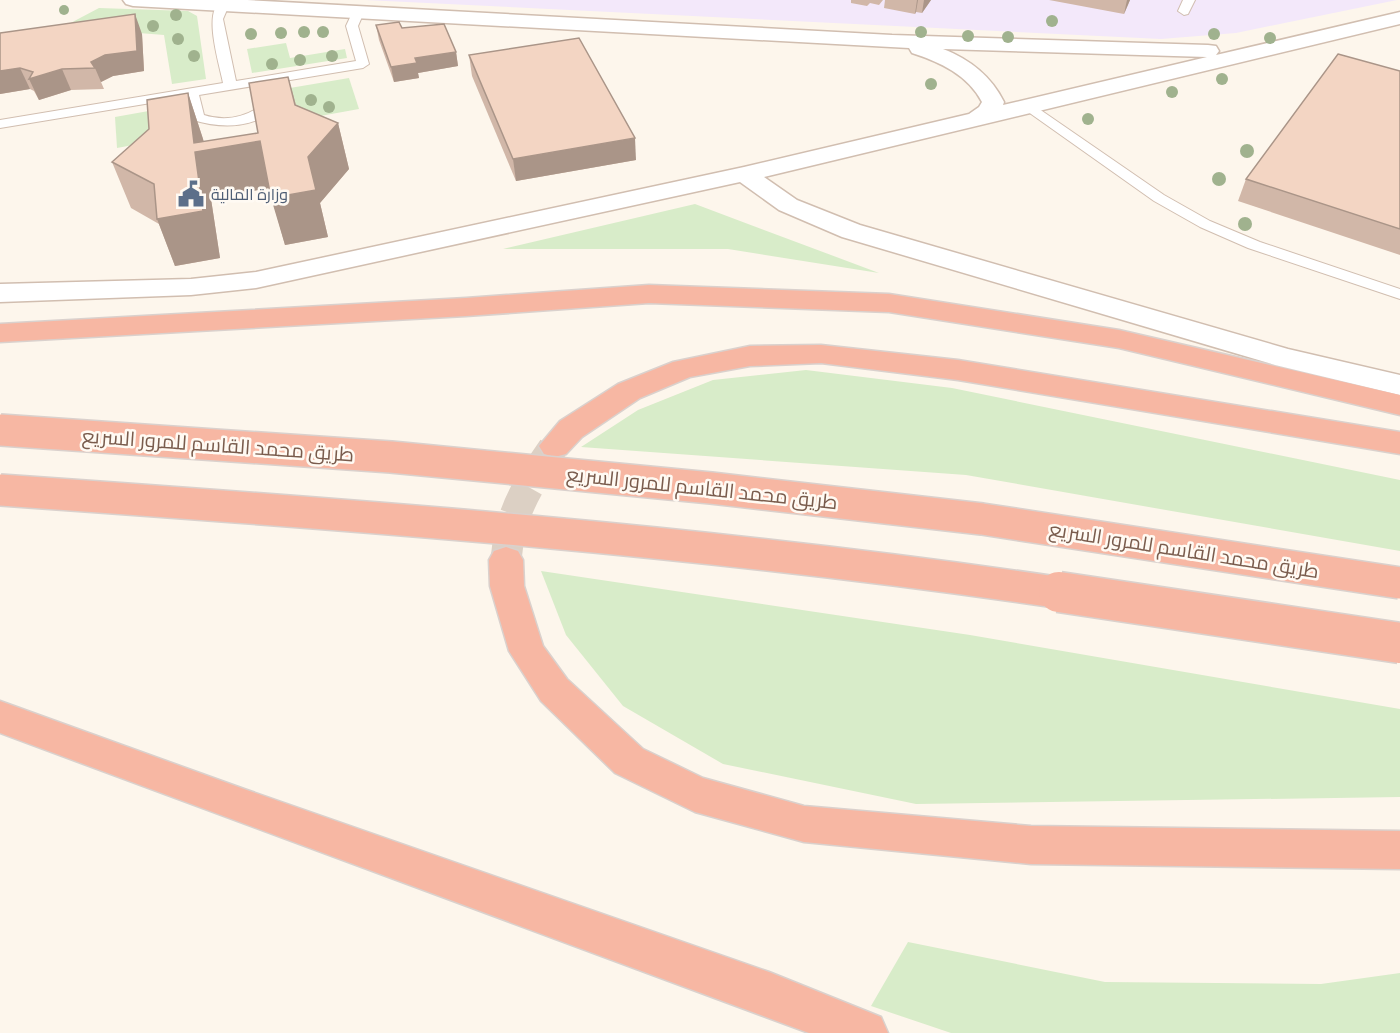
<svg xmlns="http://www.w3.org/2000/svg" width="1400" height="1033" viewBox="0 0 1400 1033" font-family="Cabin,Cairo,sans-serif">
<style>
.education{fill:#f3e8fa}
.green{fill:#d8ecc9}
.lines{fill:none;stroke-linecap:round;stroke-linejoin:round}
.highway-tunnel{stroke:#dcd0c4;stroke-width:31;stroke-dasharray:31 15;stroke-linecap:butt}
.lane-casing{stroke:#d1beb0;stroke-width:2}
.street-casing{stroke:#d1beb0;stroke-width:3}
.highway-casing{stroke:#dad1cd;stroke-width:3}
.lane{fill:#fff;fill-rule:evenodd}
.street{fill:#fff;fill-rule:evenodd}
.highway{fill:#f7b7a3;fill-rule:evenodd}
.highway-bridge-far1-casing{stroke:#dad1cd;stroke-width:34;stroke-linecap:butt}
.highway-bridge-casing{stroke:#dad1cd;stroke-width:43;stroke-linecap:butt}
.highway-bridge-far1{stroke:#f7b7a3;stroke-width:31}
.highway-bridge{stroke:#f7b7a3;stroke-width:40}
.tree{fill:#a0b28e}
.wall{fill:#d1b7a8}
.shaded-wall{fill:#aa9588}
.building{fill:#f3d5c3;stroke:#aa9588;stroke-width:1.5}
.labels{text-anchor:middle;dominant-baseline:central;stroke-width:5;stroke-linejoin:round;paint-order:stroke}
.far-service-label{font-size:16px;fill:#4e5e75;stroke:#fffaf3;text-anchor:start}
.street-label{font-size:20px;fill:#7a5c4d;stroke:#fffaf3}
</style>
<rect width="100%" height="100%" fill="#fdf6ec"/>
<!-- education -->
<path class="education" d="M 365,0 L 1397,0 L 1236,33 L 1161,39 Z"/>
<!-- green -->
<g class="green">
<path d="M 99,8 L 188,11 L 197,16 L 206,79 L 172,84 L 164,35 L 63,27 Z"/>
<path d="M 286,43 L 290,58 L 345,49 L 347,58 L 252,73 L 247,49 Z"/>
<path d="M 349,78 L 359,109 L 298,120 L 290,88 Z"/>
<path d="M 171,107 L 176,137 L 117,148 L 115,117 Z"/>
<path d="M 695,204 L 879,273 L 728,249 L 503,249 Z"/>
<path d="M 806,370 L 952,388 L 1400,480 L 1400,551 L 966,475 L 581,447 L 638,410 L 713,380 Z"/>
<path d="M 541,571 L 970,635 L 1400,709 L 1400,797 L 916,804 L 723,764 L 623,706 L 566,635 Z"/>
<path d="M 908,942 L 1105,982 L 1321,984 L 1400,973 L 1400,1033 L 951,1033 L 871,1006 Z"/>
</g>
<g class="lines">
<!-- highway-tunnel -->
<path class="highway-tunnel" d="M 506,560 C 510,511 528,485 555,446"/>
<!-- lane casing -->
<g class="lane-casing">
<g id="lane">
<path d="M 1183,0 L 1195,0 L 1188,14 L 1184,15 L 1178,11 Z"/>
<path d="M 223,1 L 229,5 L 223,19 L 236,81 L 356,61 L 346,26 L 354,9 L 358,8 L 364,12 L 358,26 L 369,64 L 363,68 L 199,95 L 204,115 C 226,122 247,117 265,103 L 265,97 L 275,97 L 279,104 C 258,129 222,129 193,120 L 187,97 L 0,128 L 0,120 L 223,83 C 220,66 201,8 223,1 Z"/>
<path d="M 1029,102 L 1164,195 L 1210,221 L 1260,242 L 1400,289 L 1400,299 L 1248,248 L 1200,227 L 1154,201 L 1024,109 L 1022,106 L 1024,103 Z"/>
</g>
</g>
<!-- street casing -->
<g class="street-casing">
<path id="street" d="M 123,0 L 247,0 L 892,35 L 1208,45 L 1216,46 L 1219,51 L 1216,55 L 1400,12 L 1400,24 L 764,177 L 797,200 L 860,225 L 1288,349 L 1400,375 L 1400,395 L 1275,365 L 842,237 L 779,210 L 740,182 L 256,288 L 191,295 L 0,302 L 0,284 L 191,279 L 256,272 L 744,167 L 969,114 L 979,107 L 982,102 C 968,75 940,62 912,53 L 909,48 L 133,6 L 126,4 ZM 943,49 L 1207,57 L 1003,105 L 1004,102 C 991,76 971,60 943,49 Z"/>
</g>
<!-- highway casing -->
<g class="highway-casing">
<g id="highway">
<path d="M 649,285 L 889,294 L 1119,330 L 1400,395 L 1400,415 L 1119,348 L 889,312 L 649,303 L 466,316 L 0,342 L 0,324 L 466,298 Z"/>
<path d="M 821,345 L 958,360 L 1400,432 L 1400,454 L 958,380 L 821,363 L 750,366 L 690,377 L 640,398 L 582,437 L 566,454 L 555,457 L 544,454 L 539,446 L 560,421 L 618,384 L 673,362 L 750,346 Z"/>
<path d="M 506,547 L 518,551 L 523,560 L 524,586 L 543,646 L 567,679 L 643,749 L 703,778 L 804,806 L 1031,826 L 1400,831 L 1400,869 L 1031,864 L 804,842 L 695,812 L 615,773 L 541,701 L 509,651 L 490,586 L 489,560 L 494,551 Z"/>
<path d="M 0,701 L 244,789 L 769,972 L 881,1017 L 888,1033 L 809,1033 L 0,733 Z"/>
</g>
</g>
<!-- lane -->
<use href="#lane" class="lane"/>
<!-- street -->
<use href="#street" class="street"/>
<!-- highway -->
<use href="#highway" class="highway"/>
<!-- highway-bridge-far1 casing -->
<g class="highway-bridge-far1-casing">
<g id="highway-bridge-far1">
<path d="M 0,430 L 391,457 L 711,488 L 982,519 L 1400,583"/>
<path d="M 0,490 C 358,515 714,541 1069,594"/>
</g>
</g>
<!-- highway-bridge casing -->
<g class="highway-bridge-casing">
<path id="highway-bridge" d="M 1059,592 L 1400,643"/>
</g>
<!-- highway-bridge-far1 -->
<use href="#highway-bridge-far1" class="highway-bridge-far1"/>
<!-- highway-bridge -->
<use href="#highway-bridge" class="highway-bridge"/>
</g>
<!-- trees -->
<g class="tree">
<circle cx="64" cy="10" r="5"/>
<circle cx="176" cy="15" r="6"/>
<circle cx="1052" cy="21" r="6"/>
<circle cx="153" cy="26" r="6"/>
<circle cx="304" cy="32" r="6"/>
<circle cx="323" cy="32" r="6"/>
<circle cx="921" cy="32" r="6"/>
<circle cx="281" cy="33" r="6"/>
<circle cx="251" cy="34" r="6"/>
<circle cx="1214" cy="34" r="6"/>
<circle cx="968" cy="36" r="6"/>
<circle cx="1008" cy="37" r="6"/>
<circle cx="1270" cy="38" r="6"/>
<circle cx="178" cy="39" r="6"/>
<circle cx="194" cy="56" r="6"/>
<circle cx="332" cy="56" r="6"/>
<circle cx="300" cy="60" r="6"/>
<circle cx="272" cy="64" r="6"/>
<circle cx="1222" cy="79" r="6"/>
<circle cx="931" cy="84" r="6"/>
<circle cx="1172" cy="92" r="6"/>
<circle cx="311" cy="100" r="6"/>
<circle cx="329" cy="107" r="6"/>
<circle cx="1088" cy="119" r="6"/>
<circle cx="1247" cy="151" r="7"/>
<circle cx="1219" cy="179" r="7"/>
<circle cx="1245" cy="224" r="7"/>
</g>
<!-- wall -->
<g class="wall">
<path d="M 851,0 L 883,0 L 879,5 L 870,3 L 867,6 L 851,3 Z"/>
<path d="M 885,0 L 931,0 L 922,13 L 916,12 L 915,14 L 884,8 Z"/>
<path d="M 1049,0 L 1130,0 L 1124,14 Z"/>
<path d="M 376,25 L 402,28 L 456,52 L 458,66 L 418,73 L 419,78 L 394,82 L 379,40 Z"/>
<path d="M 0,33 L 142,34 L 144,71 L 113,76 L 101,82 L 104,89 L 71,90 L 39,100 L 34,91 L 30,89 L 0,94 Z"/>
<path d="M 469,55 L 636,160 L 516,181 L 472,76 Z"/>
<path d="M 1400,71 L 1400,255 L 1238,201 L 1246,179 Z"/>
<path d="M 288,77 L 296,105 L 338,123 L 349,169 L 320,203 L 328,237 L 285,245 L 269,188 L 211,199 L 220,258 L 175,266 L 159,224 L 131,208 L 112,162 L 149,129 L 188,93 L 204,142 L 258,133 Z"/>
</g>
<!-- shaded-wall -->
<g class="shaded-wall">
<path d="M 917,0 L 918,0 L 916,12 L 915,14 Z"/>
<path d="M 924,0 L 931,0 L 922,13 Z"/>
<path d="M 1127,0 L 1130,0 L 1124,14 Z"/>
<path d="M 135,14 L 142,34 L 144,71 L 113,76 L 101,82 L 95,68 L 91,62 Z"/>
<path d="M 456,52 L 458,66 L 418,73 L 419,78 L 394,82 L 391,67 L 415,58 Z"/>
<path d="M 20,68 L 30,89 L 0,94 L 0,71 Z"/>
<path d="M 62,69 L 71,90 L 39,100 L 29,79 Z"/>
<path d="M 188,93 L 203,139 L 205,150 L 260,141 L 274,187 L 211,199 L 220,258 L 175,266 L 157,219 L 194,143 Z"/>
<path d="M 338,123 L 349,169 L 320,203 L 328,237 L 285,245 L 271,198 Z"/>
<path d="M 635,138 L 636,160 L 516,181 L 513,159 Z"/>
</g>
<!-- building -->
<g class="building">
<path d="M 135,14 L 137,51 L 105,55 L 91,62 L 95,68 L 62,69 L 29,79 L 33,72 L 20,68 L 0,71 L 0,33 Z"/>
<path d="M 399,22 L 402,28 L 444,24 L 456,52 L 415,58 L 417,63 L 391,67 L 376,25 Z"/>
<path d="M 579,38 L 635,138 L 513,159 L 469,55 Z"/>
<path d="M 1338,54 L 1400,71 L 1400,229 L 1246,179 Z"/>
<path d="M 288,77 L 295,105 L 338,123 L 308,157 L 316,190 L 271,198 L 260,141 L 195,152 L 203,211 L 157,219 L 154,184 L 112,162 L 149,129 L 147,100 L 188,93 L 194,143 L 258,133 L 249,83 Z"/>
</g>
<!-- icons -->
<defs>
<g id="civic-bare" transform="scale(2.07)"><path d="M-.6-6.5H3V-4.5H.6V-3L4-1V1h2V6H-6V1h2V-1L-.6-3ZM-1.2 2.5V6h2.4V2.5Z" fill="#5c6f8a" stroke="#fffaf3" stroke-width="2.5" paint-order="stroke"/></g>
</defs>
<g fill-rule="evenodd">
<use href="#civic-bare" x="191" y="194"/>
</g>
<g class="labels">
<!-- far-service labels -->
<g class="far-service-label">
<text x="211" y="194">وزارة المالية</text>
</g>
<!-- street labels -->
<g class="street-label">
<text transform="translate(218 445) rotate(4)">طريق محمد القاسم للمرور السريع</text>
<text transform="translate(702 488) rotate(6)">طريق محمد القاسم للمرور السريع</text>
<text transform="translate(1184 550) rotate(9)">طريق محمد القاسم للمرور السريع</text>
</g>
</g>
</svg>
